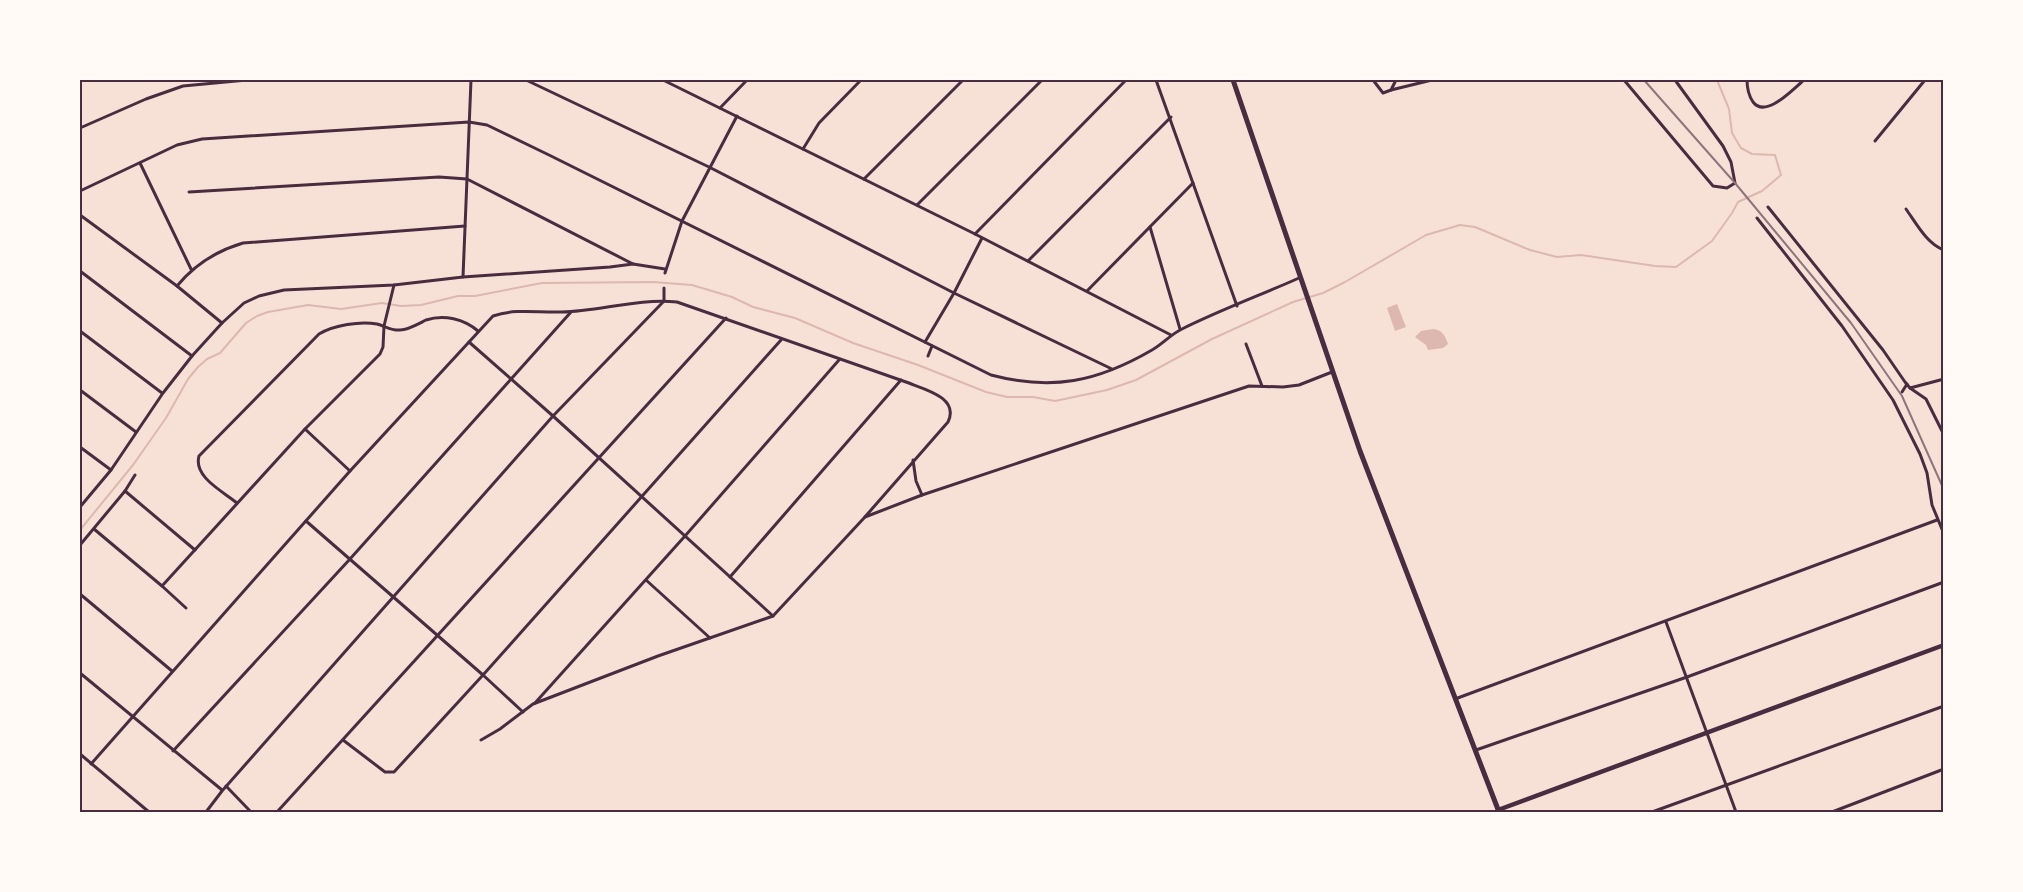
<svg xmlns="http://www.w3.org/2000/svg" width="2023" height="892" viewBox="0 0 2023 892" font-family="'Fira Sans',sans-serif">
<style>
.water{fill:#dcb8b0}
.lines{fill:none;stroke-linecap:round;stroke-linejoin:round}
.stream{stroke:#dcb8b0;stroke-width:2}
.minor{stroke:#4a2c40;stroke-width:3}
.secondary{stroke:#4a2c40;stroke-width:4.5}
.primary{stroke:#4a2c40;stroke-width:5}
.rail{stroke:#8f747c;stroke-width:2}
.neatline{fill:none;stroke:#4a2c40;stroke-width:2}
</style>
<rect width="100%" height="100%" fill="#f7e1d7"/>
<!-- water -->
<g class="water">
<path d="M 1397,304 L 1406,327 L 1395,331 L 1387,308 Z"/>
<path d="M 1433,329 C 1442,330 1445,335 1448,344 L 1443,348 L 1428,350 L 1426,345 L 1415,337 L 1421,331 Z"/>
</g>
<g class="lines">
<!-- stream -->
<path class="stream" d="M 80,530 L 133,465 L 166,418 L 188,379 L 198,367 L 207,359 L 220,353 L 246,323 L 257,316 L 268,312 L 308,305 L 341,309 L 382,303 L 401,306 L 421,305 L 458,296 L 475,296 L 542,283 L 653,282 L 692,285 L 732,297 L 753,307 L 795,318 L 853,343 L 918,365 L 986,392 L 1007,397 L 1033,397 L 1055,401 L 1107,390 L 1136,380 L 1212,339 L 1293,302 L 1323,293 L 1345,282 L 1426,235 L 1460,225 L 1475,227 L 1530,250 L 1557,257 L 1581,255 L 1655,266 L 1676,267 L 1712,241 L 1732,213 L 1738,202 L 1762,191 L 1781,175 L 1775,155 L 1752,154 L 1741,148 L 1732,133 L 1729,109 L 1717,80"/>
<!-- minor -->
<g class="minor">
<path d="M 526,80 L 709,167 L 954,293 L 1112,369"/>
<path d="M 663,80 L 975,234 L 1171,335"/>
<path d="M 1156,80 L 1237,306"/>
<path d="M 1373,80 L 1383,93 L 1391,90"/>
<path d="M 1396,80 L 1391,90 L 1432,80"/>
<path d="M 1624,80 L 1713,186 L 1727,188 L 1735,183 L 1731,162 L 1723,146 L 1675,80"/>
<path d="M 1747,80 C 1747,87 1749,96 1753,102 C 1766,119 1793,89 1804,80"/>
<path d="M 720,108 L 747,80"/>
<path d="M 80,128 L 146,99 L 183,86 L 247,80"/>
<path d="M 1875,141 L 1925,80"/>
<path d="M 803,149 L 819,123 L 861,80"/>
<path d="M 140,163 L 191,269"/>
<path d="M 864,179 L 963,80"/>
<path d="M 80,191 L 177,145 L 202,139 L 469,122 L 487,125 L 549,155 L 991,375 C 1052,391 1097,382 1152,350 C 1163,344 1171,334 1182,329 C 1220,310 1261,295 1299,278"/>
<path d="M 189,192 L 439,177 L 467,179 L 633,264 L 665,269"/>
<path d="M 917,205 L 1042,80"/>
<path d="M 1768,207 L 1883,350 L 1905,382 L 1910,388 L 1926,399 L 1944,435"/>
<path d="M 1906,209 C 1916,223 1927,244 1944,250"/>
<path d="M 80,215 L 177,286 L 222,323"/>
<path d="M 1757,218 L 1842,326 L 1893,400 L 1920,454 L 1927,473 L 1932,505 L 1944,534"/>
<path d="M 1150,227 L 1180,329"/>
<path d="M 975,234 L 1126,80"/>
<path d="M 1028,261 L 1171,117"/>
<path d="M 80,271 L 192,356"/>
<path d="M 665,273 L 682,221 L 737,116"/>
<path d="M 463,277 L 471,80"/>
<path d="M 177,286 C 195,264 216,251 243,243 L 465,226"/>
<path d="M 1087,291 L 1193,183"/>
<path d="M 80,331 L 162,393"/>
<path d="M 469,342 L 553,416 L 773,616"/>
<path d="M 925,342 L 954,293 L 982,238"/>
<path d="M 1246,344 L 1262,386"/>
<path d="M 928,356 L 932,346"/>
<path d="M 1910,388 L 1944,379"/>
<path d="M 80,390 L 136,432"/>
<path d="M 1902,392 L 1907,384"/>
<path d="M 305,429 L 350,471"/>
<path d="M 80,447 L 111,470"/>
<path d="M 913,460 L 916,481 L 922,495"/>
<path d="M 125,491 L 195,550"/>
<path d="M 237,503 C 224,492 193,477 199,456 L 319,334 C 334,325 360,321 377,324 C 385,326 392,331 400,330 C 408,330 418,324 426,320 C 444,314 464,319 478,331"/>
<path d="M 80,507 L 111,470 L 163,393 L 192,356 L 222,323 L 244,303 L 259,296 L 284,290 L 394,285 L 463,277 L 610,267 L 633,264"/>
<path d="M 865,517 L 922,495 L 1249,386 L 1283,387 L 1299,385 L 1332,372"/>
<path d="M 306,521 L 483,675 L 523,712"/>
<path d="M 94,529 L 162,586 L 305,429 L 380,354 L 383,347 L 384,326 L 394,285"/>
<path d="M 80,545 L 125,491 L 135,475"/>
<path d="M 730,577 L 901,380"/>
<path d="M 646,580 L 710,638"/>
<path d="M 162,586 L 186,608"/>
<path d="M 80,594 L 172,671"/>
<path d="M 1666,622 L 1736,812"/>
<path d="M 80,673 L 222,790"/>
<path d="M 1455,699 L 1937,520"/>
<path d="M 535,703 L 685,536 L 839,360"/>
<path d="M 343,740 L 385,772 L 394,772 L 483,675 L 781,340"/>
<path d="M 1476,750 L 1687,677 L 1944,582"/>
<path d="M 173,751 L 350,559 L 571,312"/>
<path d="M 80,754 L 149,812"/>
<path d="M 91,764 L 350,471 L 493,316 C 517,308 537,313 562,312 C 600,311 638,298 677,302 L 906,382 C 923,389 960,397 948,422 L 864,518 L 773,616 L 658,656 L 533,704 L 500,729 L 481,740"/>
<path d="M 226,786 L 251,812"/>
<path d="M 206,812 L 222,791 L 553,416 L 664,301 L 664,288"/>
<path d="M 277,812 L 726,318"/>
<path d="M 1652,812 L 1944,706"/>
<path d="M 1832,812 L 1944,769"/>
</g>
<!-- secondary -->
<path class="secondary" d="M 1498,810 L 1944,645"/>
<!-- primary -->
<path class="primary" d="M 1233,80 L 1360,451 L 1499,812"/>
<!-- rail -->
<path class="rail" d="M 1644,80 L 1735,183 L 1851,323 L 1902,396 L 1944,490"/>
</g>
<!-- border -->
<rect width="2023" height="892" fill="none" stroke="#fffaf5" stroke-width="162"/>
<rect x="81" y="81" width="1861" height="730" class="neatline"/>
</svg>
